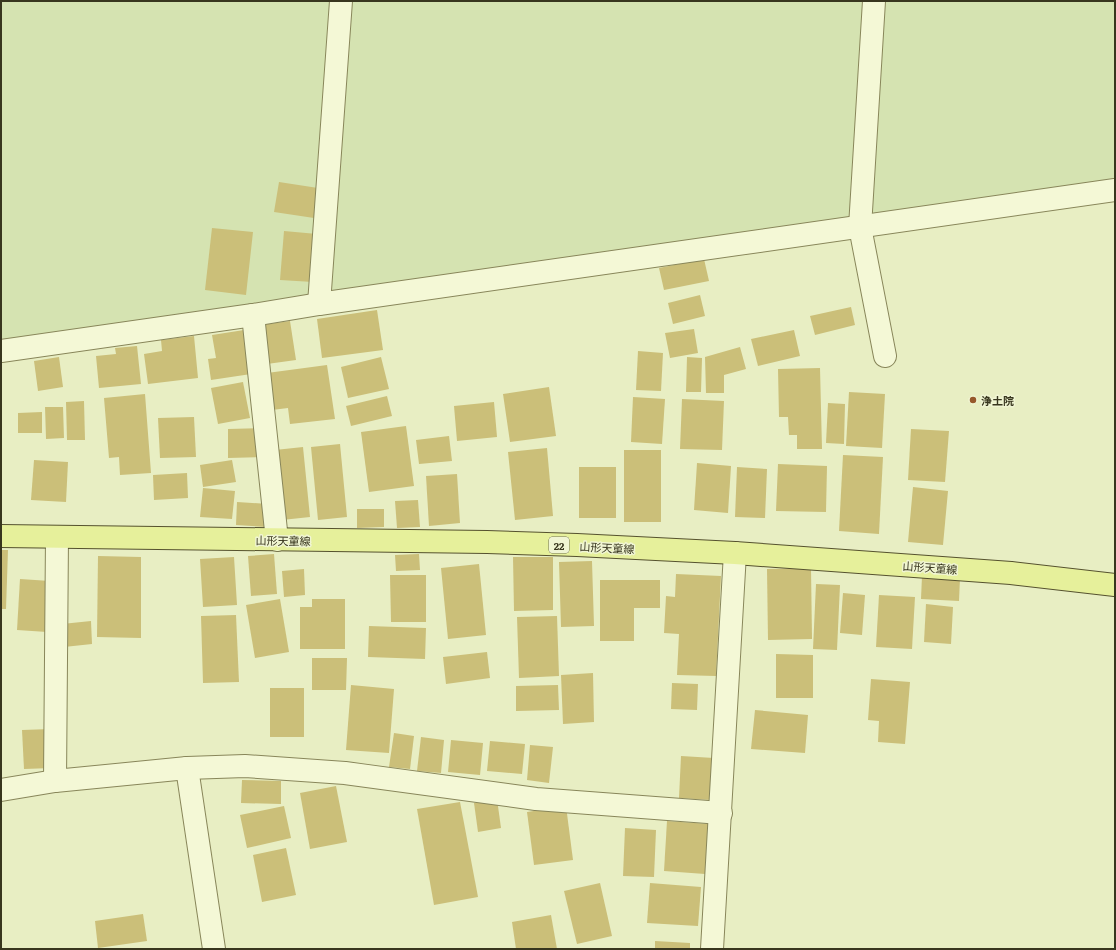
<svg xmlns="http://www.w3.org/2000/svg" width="1116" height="950" viewBox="0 0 1116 950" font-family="Literata,'Noto Sans JP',serif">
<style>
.farmland{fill:#d5e3b1}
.building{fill:#cbbf79}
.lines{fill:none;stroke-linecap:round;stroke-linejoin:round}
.minor-casing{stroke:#88865a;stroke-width:24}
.major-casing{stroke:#55512e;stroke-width:24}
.minor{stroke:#f4f8d6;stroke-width:22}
.major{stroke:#e6f09b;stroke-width:22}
.poi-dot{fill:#96582b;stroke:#f0f5d3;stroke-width:1.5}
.labels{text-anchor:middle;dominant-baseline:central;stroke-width:3;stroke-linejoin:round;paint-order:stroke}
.shield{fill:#f0f5d3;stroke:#6f6f54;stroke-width:1}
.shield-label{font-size:10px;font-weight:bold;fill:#38361e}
.poi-label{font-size:11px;font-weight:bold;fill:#38361e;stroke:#f0f5d3;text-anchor:start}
.street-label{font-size:11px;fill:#38361e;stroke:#f0f5d3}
</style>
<rect width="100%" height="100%" fill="#e8eec3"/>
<!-- farmland -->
<path class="farmland" d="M 1,1 L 1115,1 L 1115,190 L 1,351 Z"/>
<!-- building -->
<g class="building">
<path d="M 279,182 L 318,188 L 314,218 L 274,212 Z"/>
<path d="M 212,228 L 253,232 L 246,295 L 205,290 Z"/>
<path d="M 284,231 L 317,234 L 313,282 L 280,280 Z"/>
<path d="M 704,259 L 709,281 L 664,290 L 659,268 Z"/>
<path d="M 700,295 L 705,316 L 673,324 L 668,303 Z"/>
<path d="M 851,307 L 855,325 L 815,335 L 810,316 Z"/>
<path d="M 377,310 L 383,350 L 322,358 L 317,319 Z"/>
<path d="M 290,321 L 296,360 L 267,364 L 261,325 Z"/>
<path d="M 694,329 L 698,353 L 670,358 L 665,333 Z"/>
<path d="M 244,330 L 251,374 L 211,380 L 208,359 L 216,358 L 212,335 Z"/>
<path d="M 794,330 L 800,356 L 758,366 L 751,339 Z"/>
<path d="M 194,336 L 198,378 L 148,384 L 144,354 L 162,351 L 161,340 Z"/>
<path d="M 137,346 L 141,384 L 99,388 L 96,356 L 116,354 L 115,348 Z"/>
<path d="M 740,347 L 746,369 L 724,375 L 724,393 L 706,393 L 705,357 Z"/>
<path d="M 638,351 L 663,353 L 661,391 L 636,390 Z"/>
<path d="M 59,357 L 63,387 L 38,391 L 34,361 Z"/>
<path d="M 381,357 L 389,389 L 348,398 L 341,367 Z"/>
<path d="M 687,357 L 702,358 L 701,392 L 686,392 Z"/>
<path d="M 327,365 L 335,419 L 290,424 L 288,408 L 272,410 L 267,373 Z"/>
<path d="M 820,368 L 822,449 L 797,449 L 797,435 L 789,435 L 788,417 L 779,417 L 778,369 Z"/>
<path d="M 243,382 L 250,418 L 218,424 L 211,388 Z"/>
<path d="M 549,387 L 556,436 L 510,442 L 503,394 Z"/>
<path d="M 849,392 L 885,394 L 882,448 L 846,446 Z"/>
<path d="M 145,394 L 151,473 L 120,475 L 119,457 L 109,458 L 104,398 Z"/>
<path d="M 387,396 L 392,416 L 351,426 L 346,406 Z"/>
<path d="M 633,397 L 665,399 L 662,444 L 631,442 Z"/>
<path d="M 682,399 L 724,401 L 722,450 L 680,449 Z"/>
<path d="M 84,401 L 85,440 L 67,440 L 66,402 Z"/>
<path d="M 494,402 L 497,437 L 457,441 L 454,406 Z"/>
<path d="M 828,403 L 845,404 L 844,444 L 826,443 Z"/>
<path d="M 45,407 L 63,407 L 64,438 L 46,439 Z"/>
<path d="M 42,412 L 42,433 L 18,433 L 18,413 Z"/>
<path d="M 194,417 L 196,457 L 160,458 L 158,418 Z"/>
<path d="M 406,426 L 414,486 L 369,492 L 361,432 Z"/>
<path d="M 260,428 L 261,457 L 228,458 L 228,429 Z"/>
<path d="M 911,429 L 949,431 L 945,482 L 908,480 Z"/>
<path d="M 449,436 L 452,461 L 419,464 L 416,440 Z"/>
<path d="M 340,444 L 347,517 L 318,520 L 311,447 Z"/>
<path d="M 303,447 L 310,517 L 282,520 L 275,450 Z"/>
<path d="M 547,448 L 553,516 L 515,520 L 508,452 Z"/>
<rect x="624" y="450" width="37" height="72"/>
<path d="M 843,455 L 883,457 L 879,534 L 839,531 Z"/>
<path d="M 34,460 L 68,462 L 66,502 L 31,500 Z"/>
<path d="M 232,460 L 236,482 L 203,487 L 200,465 Z"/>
<path d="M 697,463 L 731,466 L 728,513 L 694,510 Z"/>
<path d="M 778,464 L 827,466 L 826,512 L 776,511 Z"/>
<rect x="579" y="467" width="37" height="51"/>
<path d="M 737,467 L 767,469 L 765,518 L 735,517 Z"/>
<path d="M 187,473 L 188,498 L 154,500 L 153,475 Z"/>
<path d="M 457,474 L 460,523 L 429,526 L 426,476 Z"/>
<path d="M 913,487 L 948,491 L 943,545 L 908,542 Z"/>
<path d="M 203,488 L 235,491 L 232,519 L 200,517 Z"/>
<path d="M 418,500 L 420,527 L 397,528 L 395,501 Z"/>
<path d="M 237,502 L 268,504 L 266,527 L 236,525 Z"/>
<path d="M 357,509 L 384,509 L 384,527 L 357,528 Z"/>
<path d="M 1,550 L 8,550 L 6,609 L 1,609 Z"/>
<path d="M 274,554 L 277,594 L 251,596 L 248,556 Z"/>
<path d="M 419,554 L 420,570 L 396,571 L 395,555 Z"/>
<path d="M 98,556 L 141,557 L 141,638 L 97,637 Z"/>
<path d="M 234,557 L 237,605 L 203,607 L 200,559 Z"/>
<path d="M 513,557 L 553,557 L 553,610 L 514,611 Z"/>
<path d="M 592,561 L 594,626 L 561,627 L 559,562 Z"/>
<path d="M 479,564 L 486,635 L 448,639 L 441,568 Z"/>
<path d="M 811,568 L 812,639 L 768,640 L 767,569 Z"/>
<path d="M 304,569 L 305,595 L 284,597 L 282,571 Z"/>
<path d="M 676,574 L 721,576 L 716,676 L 677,675 L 679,634 L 664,633 L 666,596 L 675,597 Z"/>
<path d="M 390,575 L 426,575 L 426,622 L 391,622 Z"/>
<path d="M 922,576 L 960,578 L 959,601 L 921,599 Z"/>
<path d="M 20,579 L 50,581 L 47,632 L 17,630 Z"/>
<path d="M 600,580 L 660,580 L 660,608 L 634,608 L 634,641 L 600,641 Z"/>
<path d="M 816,584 L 840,585 L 837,650 L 813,649 Z"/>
<path d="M 843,593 L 865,595 L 862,635 L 840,633 Z"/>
<path d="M 879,595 L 915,597 L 912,649 L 876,647 Z"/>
<path d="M 280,599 L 289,652 L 255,658 L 246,605 Z"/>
<path d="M 312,599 L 345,599 L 345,649 L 300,649 L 300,607 L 312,607 Z"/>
<path d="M 926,604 L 953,607 L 951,644 L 924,642 Z"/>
<path d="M 236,615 L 239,682 L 203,683 L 201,616 Z"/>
<path d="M 557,616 L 559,676 L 519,678 L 517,617 Z"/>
<path d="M 91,621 L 92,644 L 64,647 L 62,624 Z"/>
<path d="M 369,626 L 426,628 L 425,659 L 368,657 Z"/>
<path d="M 487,652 L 490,678 L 446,684 L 443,657 Z"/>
<path d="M 776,654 L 813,655 L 813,698 L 776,698 Z"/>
<path d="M 312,658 L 347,658 L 346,690 L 312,690 Z"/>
<path d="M 593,673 L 594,722 L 563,724 L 561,675 Z"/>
<path d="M 871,679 L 910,682 L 905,744 L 878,742 L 879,721 L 868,720 Z"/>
<path d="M 672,683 L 698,684 L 697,710 L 671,709 Z"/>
<path d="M 351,685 L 394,689 L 389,753 L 346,750 Z"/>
<path d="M 558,685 L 559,710 L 516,711 L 516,686 Z"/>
<rect x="270" y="688" width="34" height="49"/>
<path d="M 755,710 L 808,715 L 805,753 L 751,749 Z"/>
<path d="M 51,729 L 52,768 L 24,769 L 22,730 Z"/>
<path d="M 394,733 L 414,736 L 410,769 L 389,767 Z"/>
<path d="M 421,737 L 444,740 L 441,773 L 417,771 Z"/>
<path d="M 451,740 L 483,743 L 480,775 L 448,772 Z"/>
<path d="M 490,741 L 525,744 L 522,774 L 487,771 Z"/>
<path d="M 530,745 L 553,747 L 549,783 L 527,780 Z"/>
<path d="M 681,756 L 714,758 L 711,800 L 679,798 Z"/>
<path d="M 242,780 L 281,781 L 281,804 L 241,803 Z"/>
<path d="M 336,786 L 347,842 L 310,849 L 300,793 Z"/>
<path d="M 497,799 L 501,828 L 478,832 L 474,803 Z"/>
<path d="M 460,802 L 478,897 L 434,905 L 417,809 Z"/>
<path d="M 284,806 L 291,838 L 247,848 L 240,815 Z"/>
<path d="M 566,806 L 573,860 L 534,865 L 527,812 Z"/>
<path d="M 667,821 L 709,824 L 705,874 L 664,871 Z"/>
<path d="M 625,828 L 656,830 L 654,877 L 623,876 Z"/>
<path d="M 286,848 L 296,895 L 262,902 L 253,855 Z"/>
<path d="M 600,883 L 612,936 L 577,944 L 564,891 Z"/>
<path d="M 650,883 L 701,887 L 698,926 L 647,923 Z"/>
<path d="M 143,914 L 147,941 L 98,948 L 95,921 Z"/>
<path d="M 551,915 L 557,949 L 516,949 L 512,922 Z"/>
<path d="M 655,941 L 690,943 L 690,949 L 655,949 Z"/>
</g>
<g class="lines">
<!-- minor casing -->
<g class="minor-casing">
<g id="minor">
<path d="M 874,1 L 860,227 L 885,356"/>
<path d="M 319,304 L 341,1"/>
<path d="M 253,315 L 277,540"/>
<path d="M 1,351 L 253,315 L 319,304 L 1115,190"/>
<path d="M 187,768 L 214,949"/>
<path d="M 55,781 L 57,537"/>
<path d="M 1,790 L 55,781 L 187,768 L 245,766 L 345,773 L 536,799 L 721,813"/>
<path d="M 712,949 L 735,553"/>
</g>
</g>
<!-- major casing -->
<g class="major-casing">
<path id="major" d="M 1,536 L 487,542 L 577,545 L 735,553 L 1011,573 L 1115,585"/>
</g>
<!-- minor -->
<use href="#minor" class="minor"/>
<!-- major -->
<use href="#major" class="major"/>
</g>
<!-- markers -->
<circle class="poi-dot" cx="973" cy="400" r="4"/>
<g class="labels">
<!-- shield labels -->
<rect class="shield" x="549" y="537" width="20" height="16" rx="3"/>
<g class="shield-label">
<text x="559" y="545">22</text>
</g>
<!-- poi labels -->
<g class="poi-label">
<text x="981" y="400">浄土院</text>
</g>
<!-- street labels -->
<g class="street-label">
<text transform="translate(283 540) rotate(1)">山形天童線</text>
<text transform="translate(607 547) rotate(3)">山形天童線</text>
<text transform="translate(930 567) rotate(4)">山形天童線</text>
</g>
</g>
<!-- border -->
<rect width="1116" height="950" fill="none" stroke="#38361e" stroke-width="4"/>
</svg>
